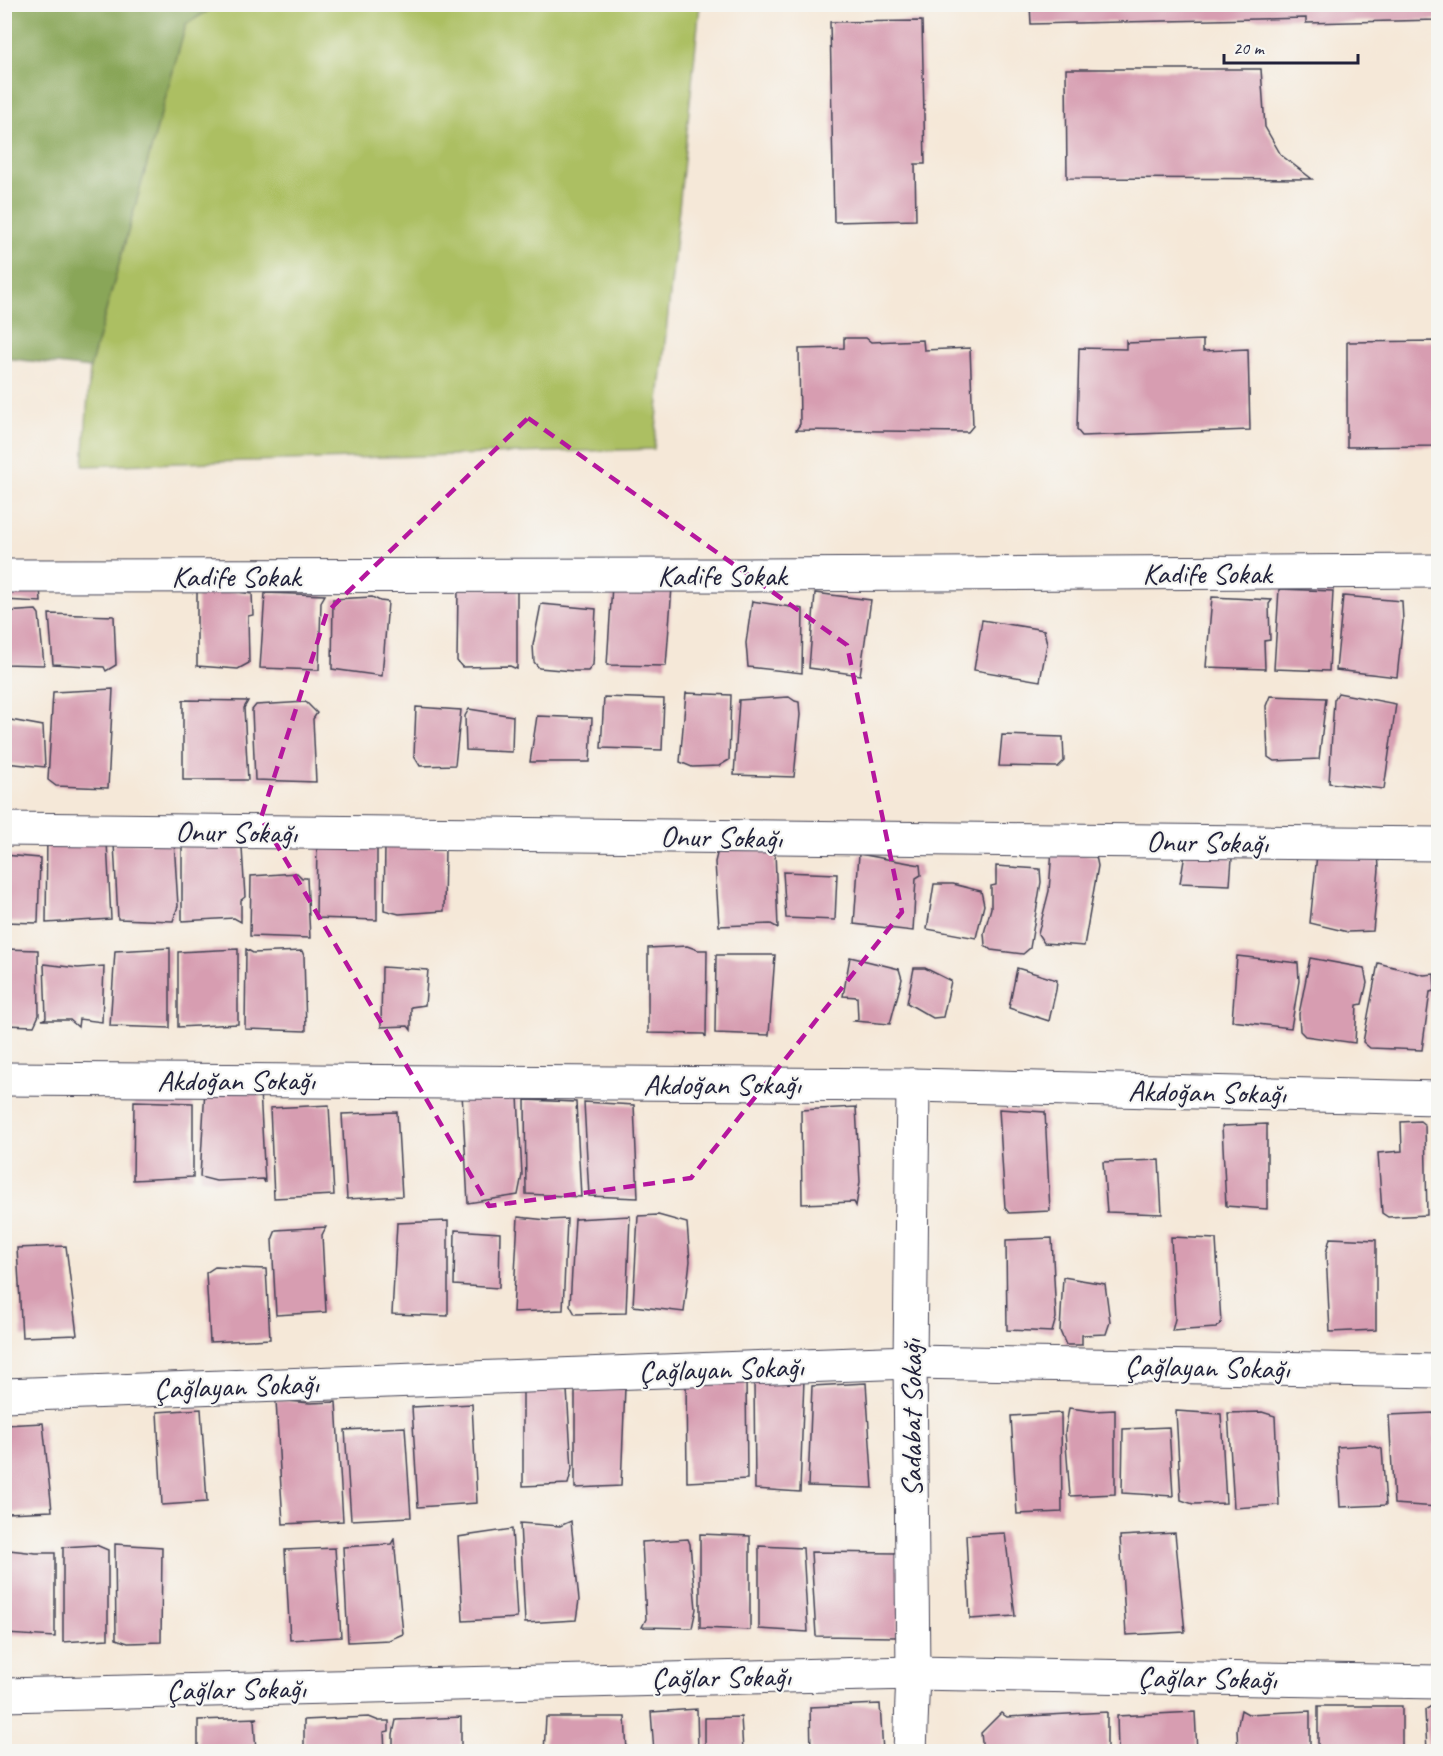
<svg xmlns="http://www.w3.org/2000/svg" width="1443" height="1756" viewBox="0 0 1443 1756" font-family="Caveat,sans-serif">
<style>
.green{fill:#acbf62;stroke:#67704e;stroke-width:1.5}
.forest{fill:#89a658;stroke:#56644a;stroke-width:1.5}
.building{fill:#d79db1}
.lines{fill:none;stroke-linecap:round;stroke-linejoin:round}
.minor-casing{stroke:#424053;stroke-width:35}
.minor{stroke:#fff;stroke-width:33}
.marked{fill:none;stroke:#b5179e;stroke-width:4.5;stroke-dasharray:12 8;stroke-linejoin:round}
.labels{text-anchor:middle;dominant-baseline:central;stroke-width:4.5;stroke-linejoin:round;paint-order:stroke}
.street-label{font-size:30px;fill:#22223b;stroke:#f6f6f2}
</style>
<rect width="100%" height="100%" fill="#f6f6f2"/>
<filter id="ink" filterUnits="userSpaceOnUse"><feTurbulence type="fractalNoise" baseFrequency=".0167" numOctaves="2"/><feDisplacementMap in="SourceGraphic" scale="12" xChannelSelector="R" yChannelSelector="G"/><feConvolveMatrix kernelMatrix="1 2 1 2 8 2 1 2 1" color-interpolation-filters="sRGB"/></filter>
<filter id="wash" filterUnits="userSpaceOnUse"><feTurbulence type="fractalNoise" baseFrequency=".008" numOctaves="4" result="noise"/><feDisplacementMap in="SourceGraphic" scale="24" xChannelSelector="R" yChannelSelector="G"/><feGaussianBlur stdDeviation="1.35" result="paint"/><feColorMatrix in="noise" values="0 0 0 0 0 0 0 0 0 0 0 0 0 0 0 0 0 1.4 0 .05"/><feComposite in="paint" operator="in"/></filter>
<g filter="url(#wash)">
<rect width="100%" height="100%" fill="#f5e8d8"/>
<!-- green -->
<path class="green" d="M 218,4 L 700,5 L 654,449 L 83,466 L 90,368 L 186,24 Z"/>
<!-- forest -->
<path class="forest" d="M 5,4 L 218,5 L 186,24 L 90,368 L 5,358 Z"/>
<g id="blocks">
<!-- building -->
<g class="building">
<path d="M 1030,4 L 1438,4 L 1438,20 L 1306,23 L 1306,18 L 1031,24 Z"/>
<path d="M 922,21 L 925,164 L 915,164 L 916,220 L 834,222 L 830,22 Z"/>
<path d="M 1066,69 L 1261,69 L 1265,127 L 1281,155 L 1312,179 L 1067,178 Z"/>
<path d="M 844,338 L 866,338 L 871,342 L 923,340 L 924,350 L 970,348 L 973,426 L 968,432 L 796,430 L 800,424 L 799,349 L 844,348 Z"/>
<path d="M 1126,339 L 1127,343 L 1203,340 L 1203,351 L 1248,349 L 1250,430 L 1082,436 L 1077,430 L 1079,348 L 1126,349 Z"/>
<path d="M 1438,341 L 1438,446 L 1347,447 L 1347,342 Z"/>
<path d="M 4,584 L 40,586 L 41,602 L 4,600 Z"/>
<path d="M 517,585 L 517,669 L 510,666 L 462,667 L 457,661 L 458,588 Z"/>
<path d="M 612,585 L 672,587 L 666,666 L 607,665 Z"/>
<path d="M 197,586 L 252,594 L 253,615 L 248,616 L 249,663 L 238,669 L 197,666 Z"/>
<path d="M 1279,589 L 1333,591 L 1329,671 L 1274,669 Z"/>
<path d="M 265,593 L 325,595 L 321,602 L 319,670 L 260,668 Z"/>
<path d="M 815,593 L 871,600 L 860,675 L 809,668 Z"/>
<path d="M 1343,596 L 1402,601 L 1403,621 L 1397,677 L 1336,670 Z"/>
<path d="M 372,597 L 380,601 L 388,602 L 382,676 L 332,669 L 333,599 Z"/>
<path d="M 1212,597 L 1272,600 L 1269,604 L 1270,640 L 1264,641 L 1265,669 L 1206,667 Z"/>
<path d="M 752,601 L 803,609 L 802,673 L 748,667 L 746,643 Z"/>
<path d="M 541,604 L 596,609 L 593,665 L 588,671 L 573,671 L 539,668 L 534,662 L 533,645 Z"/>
<path d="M 36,610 L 39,614 L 44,665 L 4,664 L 4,612 Z"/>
<path d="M 49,614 L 114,616 L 116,665 L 106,671 L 104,667 L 53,664 Z"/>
<path d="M 982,620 L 1044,630 L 1047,644 L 1040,681 L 974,670 Z"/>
<path d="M 113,689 L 108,788 L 56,786 L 48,780 L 53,692 Z"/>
<path d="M 686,693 L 731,695 L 729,760 L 719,766 L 692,767 L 680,762 Z"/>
<path d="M 1338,693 L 1396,704 L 1384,789 L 1329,783 L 1334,700 Z"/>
<path d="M 1270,696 L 1326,698 L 1319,759 L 1274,761 L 1268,757 L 1266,706 Z"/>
<path d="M 604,697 L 664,699 L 662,750 L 601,748 Z"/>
<path d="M 789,697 L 795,701 L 799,702 L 800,715 L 794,777 L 734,775 L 739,700 Z"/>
<path d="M 183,700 L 248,701 L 244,708 L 248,780 L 183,780 Z"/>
<path d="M 306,702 L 317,713 L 313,719 L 316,782 L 255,780 L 252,710 L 256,705 Z"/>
<path d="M 416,707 L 461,710 L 455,765 L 420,766 L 414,756 Z"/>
<path d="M 469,709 L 513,716 L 512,752 L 466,750 L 465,716 Z"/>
<path d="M 537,716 L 592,718 L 590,762 L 530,762 Z"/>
<path d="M 5,719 L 43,726 L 45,767 L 5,763 Z"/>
<path d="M 1002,735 L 1063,737 L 1064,761 L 1058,767 L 999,766 Z"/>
<path d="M 47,833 L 107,842 L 111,919 L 46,923 Z"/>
<path d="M 377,835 L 377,920 L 316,918 L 317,839 Z"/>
<path d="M 174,841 L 178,906 L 173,921 L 118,919 L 114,844 Z"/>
<path d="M 1187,843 L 1233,845 L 1230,885 L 1180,883 Z"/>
<path d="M 1318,844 L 1378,851 L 1379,869 L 1373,931 L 1348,932 L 1310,923 Z"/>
<path d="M 385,845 L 445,847 L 444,911 L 399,914 L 384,910 Z"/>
<path d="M 182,846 L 242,848 L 245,897 L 241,900 L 241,922 L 234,918 L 182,921 Z"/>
<path d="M 719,846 L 775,851 L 778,928 L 771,924 L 719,926 L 715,862 Z"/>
<path d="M 1052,849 L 1096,856 L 1098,866 L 1084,946 L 1044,943 L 1038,934 L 1049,891 Z"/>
<path d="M 859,854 L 920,865 L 921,875 L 916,878 L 913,931 L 854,924 Z"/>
<path d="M 4,855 L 40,858 L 38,923 L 4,922 Z"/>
<path d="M 996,866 L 1040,869 L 1041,882 L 1030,948 L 1023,954 L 991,950 L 985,945 L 984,933 L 991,908 L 991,886 L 996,885 Z"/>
<path d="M 783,872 L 837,874 L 835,920 L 786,918 Z"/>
<path d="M 297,873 L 302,878 L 307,878 L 310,938 L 250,936 L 251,876 Z"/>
<path d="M 934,884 L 953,884 L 981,891 L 984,905 L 976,938 L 927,929 Z"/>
<path d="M 687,946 L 698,950 L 707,950 L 706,1038 L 704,1034 L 648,1033 L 648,948 Z"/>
<path d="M 170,948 L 170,1028 L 110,1026 L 115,951 Z"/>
<path d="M 4,949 L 38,950 L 39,1015 L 34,1026 L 4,1025 Z"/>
<path d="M 238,949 L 238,1024 L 178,1027 L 178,952 Z"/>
<path d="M 246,949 L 253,953 L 302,951 L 304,956 L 306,1031 L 245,1029 Z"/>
<path d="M 716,955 L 775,955 L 769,1035 L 715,1033 Z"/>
<path d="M 1237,956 L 1298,963 L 1299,981 L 1291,1028 L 1232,1021 Z"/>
<path d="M 850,957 L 899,969 L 902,979 L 890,1024 L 854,1021 L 858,1019 L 857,997 L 843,996 Z"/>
<path d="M 1310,958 L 1364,968 L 1367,983 L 1362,1004 L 1357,1005 L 1355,1043 L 1305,1036 L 1300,1031 L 1299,1014 Z"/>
<path d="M 1378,963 L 1424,975 L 1434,974 L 1435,991 L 1430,992 L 1422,1050 L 1370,1048 L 1363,1042 Z"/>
<path d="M 44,964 L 78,968 L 104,966 L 102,1022 L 79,1019 L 78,1027 L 70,1020 L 42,1020 L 46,1018 Z"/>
<path d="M 382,967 L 428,970 L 425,1005 L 411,1007 L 411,1030 L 408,1026 L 381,1027 Z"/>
<path d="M 914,968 L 925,968 L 951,981 L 943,1017 L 933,1018 L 907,1003 Z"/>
<path d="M 1017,968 L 1057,980 L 1056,990 L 1049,1021 L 1009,1008 Z"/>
<path d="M 205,1088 L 260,1090 L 265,1183 L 263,1179 L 216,1181 L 200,1177 Z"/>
<path d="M 462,1093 L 518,1096 L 522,1175 L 518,1195 L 468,1203 Z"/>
<path d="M 525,1100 L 576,1102 L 581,1197 L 526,1194 Z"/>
<path d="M 134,1101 L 193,1103 L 193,1177 L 133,1180 Z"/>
<path d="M 584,1102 L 634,1105 L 638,1198 L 589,1196 Z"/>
<path d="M 329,1105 L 334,1195 L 274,1198 L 270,1108 Z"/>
<path d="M 856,1107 L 860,1182 L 856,1206 L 854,1202 L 802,1204 L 801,1110 Z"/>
<path d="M 999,1109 L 1045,1112 L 1050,1211 L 1009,1213 L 1005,1208 Z"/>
<path d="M 397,1112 L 402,1196 L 347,1199 L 342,1114 Z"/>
<path d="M 1420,1121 L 1425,1125 L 1427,1215 L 1388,1217 L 1382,1213 L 1378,1153 L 1402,1151 L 1401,1122 Z"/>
<path d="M 1267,1124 L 1267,1209 L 1226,1206 L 1222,1126 Z"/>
<path d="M 1159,1160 L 1162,1214 L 1107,1212 L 1103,1162 Z"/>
<path d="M 658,1215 L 687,1223 L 690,1261 L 684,1312 L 633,1306 L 638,1216 Z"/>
<path d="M 630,1216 L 626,1313 L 575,1314 L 570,1305 L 575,1219 Z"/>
<path d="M 518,1217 L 547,1220 L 567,1219 L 563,1310 L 513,1312 Z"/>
<path d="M 448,1221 L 448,1316 L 392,1314 L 397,1223 Z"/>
<path d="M 326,1227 L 322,1235 L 326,1312 L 276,1315 L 272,1240 L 276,1230 Z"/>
<path d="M 455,1230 L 500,1233 L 499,1288 L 454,1285 Z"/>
<path d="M 1171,1237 L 1216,1239 L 1221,1323 L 1216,1328 L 1172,1331 L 1175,1319 Z"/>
<path d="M 1052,1238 L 1056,1318 L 1052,1332 L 1007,1330 L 1006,1240 Z"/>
<path d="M 1330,1238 L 1376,1240 L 1376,1330 L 1330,1332 L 1326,1253 Z"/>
<path d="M 66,1246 L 77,1335 L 22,1337 L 17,1248 Z"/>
<path d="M 215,1267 L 266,1269 L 270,1339 L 210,1342 L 206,1273 Z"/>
<path d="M 1063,1277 L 1105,1284 L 1110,1322 L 1106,1334 L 1082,1335 L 1082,1345 L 1066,1345 L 1060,1331 Z"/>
<path d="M 746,1376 L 747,1479 L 687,1482 L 686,1378 Z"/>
<path d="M 804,1378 L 800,1492 L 755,1489 L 754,1380 Z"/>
<path d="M 866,1383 L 873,1488 L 808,1486 L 812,1386 Z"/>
<path d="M 523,1387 L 567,1390 L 572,1469 L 568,1484 L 523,1486 Z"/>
<path d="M 625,1387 L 621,1486 L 575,1488 L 575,1390 Z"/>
<path d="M 276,1400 L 310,1403 L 336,1402 L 343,1521 L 283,1524 Z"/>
<path d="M 472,1404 L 477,1503 L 418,1507 L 412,1407 Z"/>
<path d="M 1069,1408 L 1093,1411 L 1115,1410 L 1115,1494 L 1070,1496 L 1065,1432 Z"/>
<path d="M 201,1409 L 207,1502 L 162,1505 L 157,1412 Z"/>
<path d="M 1176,1411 L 1221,1414 L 1226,1503 L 1193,1504 L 1181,1500 Z"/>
<path d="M 1262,1412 L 1275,1416 L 1279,1505 L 1234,1508 L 1228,1413 Z"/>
<path d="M 1061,1413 L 1062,1512 L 1017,1514 L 1011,1416 Z"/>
<path d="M 1434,1413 L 1438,1507 L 1394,1504 L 1389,1415 Z"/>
<path d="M 43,1423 L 52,1511 L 7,1513 L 4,1507 L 4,1425 Z"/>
<path d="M 405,1427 L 411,1517 L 351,1520 L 345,1430 Z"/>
<path d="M 1169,1427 L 1173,1496 L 1122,1493 L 1123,1429 Z"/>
<path d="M 1370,1445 L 1382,1449 L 1386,1505 L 1340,1507 L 1337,1447 Z"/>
<path d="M 571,1521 L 579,1600 L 576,1620 L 525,1623 L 520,1523 L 560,1526 Z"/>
<path d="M 512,1529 L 517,1618 L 463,1621 L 458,1537 Z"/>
<path d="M 1005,1533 L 1015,1616 L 970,1619 L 966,1535 Z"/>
<path d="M 1175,1533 L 1185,1632 L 1126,1635 L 1120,1536 Z"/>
<path d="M 700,1534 L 750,1536 L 750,1630 L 700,1628 Z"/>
<path d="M 394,1539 L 403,1634 L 389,1640 L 348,1642 L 343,1547 L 391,1544 Z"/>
<path d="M 688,1539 L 690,1544 L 696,1609 L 692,1628 L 642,1627 L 646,1619 L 642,1542 Z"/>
<path d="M 115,1544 L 162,1547 L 161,1642 L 128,1643 L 116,1639 Z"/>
<path d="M 96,1545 L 108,1550 L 108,1639 L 63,1642 L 63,1547 Z"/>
<path d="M 759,1546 L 803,1548 L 808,1632 L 759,1629 Z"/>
<path d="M 335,1548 L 341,1637 L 290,1640 L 285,1550 Z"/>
<path d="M 9,1550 L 36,1553 L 55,1553 L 55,1637 L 5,1634 L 8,1632 Z"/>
<path d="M 811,1552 L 896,1553 L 907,1575 L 896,1637 L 816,1636 Z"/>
<path d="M 880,1704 L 883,1752 L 811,1752 L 810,1707 Z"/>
<path d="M 1433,1705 L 1438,1705 L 1438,1752 L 1427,1752 L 1425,1710 Z"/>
<rect x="1318" y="1706" width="84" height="46"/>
<path d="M 697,1709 L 698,1752 L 654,1752 L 651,1712 Z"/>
<path d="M 1241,1710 L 1248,1714 L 1310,1711 L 1310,1752 L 1238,1752 L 1237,1729 Z"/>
<path d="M 1107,1712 L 1107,1752 L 983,1752 L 981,1733 L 1001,1713 L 1007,1717 Z"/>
<path d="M 1195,1712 L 1197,1752 L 1118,1752 L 1117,1716 Z"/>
<path d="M 369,1717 L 379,1721 L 389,1721 L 389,1731 L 384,1732 L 385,1752 L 304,1752 L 304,1720 Z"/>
<path d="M 461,1717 L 461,1752 L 393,1752 L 393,1734 L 396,1720 Z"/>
<path d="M 546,1717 L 625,1717 L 627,1752 L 544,1752 Z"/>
<path d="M 741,1717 L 743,1752 L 705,1752 L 705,1718 Z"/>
<path d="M 258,1718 L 254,1720 L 256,1752 L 198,1752 L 198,1720 Z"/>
</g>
</g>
</g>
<g filter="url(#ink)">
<use href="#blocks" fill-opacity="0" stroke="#424053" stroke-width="1.5"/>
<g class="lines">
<!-- minor casing -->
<g class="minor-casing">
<g id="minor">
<path d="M 4,576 L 747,575 L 1438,571"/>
<path d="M 4,829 L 1438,844"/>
<path d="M 4,1079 L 913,1085 L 1438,1098"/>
<path d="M 4,1395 L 910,1362 L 1438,1371"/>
<path d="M 4,1695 L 913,1673 L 1438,1682"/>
<path d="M 910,1752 L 913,1673 L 910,1362 L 913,1085"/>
</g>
</g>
<!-- minor -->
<use href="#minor" class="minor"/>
</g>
</g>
<!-- marked area -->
<path class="marked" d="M 528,418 L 847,645 L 902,912 L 691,1178 L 489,1206 L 261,818 L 327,612 Z"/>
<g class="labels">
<!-- street labels -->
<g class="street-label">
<text x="1207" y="573">Kadife Sokak</text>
<text x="722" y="575">Kadife Sokak</text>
<text x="236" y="576">Kadife Sokak</text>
<text transform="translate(236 832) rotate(1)">Onur Sokağı</text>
<text transform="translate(721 837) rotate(1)">Onur Sokağı</text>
<text transform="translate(1207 842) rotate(1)">Onur Sokağı</text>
<text x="236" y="1080">Akdoğan Sokağı</text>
<text x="722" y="1084">Akdoğan Sokağı</text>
<text transform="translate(1207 1092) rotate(1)">Akdoğan Sokağı</text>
<text transform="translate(1207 1367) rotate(1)">Çağlayan Sokağı</text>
<text transform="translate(721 1369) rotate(-2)">Çağlayan Sokağı</text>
<text transform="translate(236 1386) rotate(-2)">Çağlayan Sokağı</text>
<text transform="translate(911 1418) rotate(-90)">Sadabat Sokağı</text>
<text transform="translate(721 1677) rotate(-1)">Çağlar Sokağı</text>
<text transform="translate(1207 1678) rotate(1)">Çağlar Sokağı</text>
<text transform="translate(236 1689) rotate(-1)">Çağlar Sokağı</text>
</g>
</g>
<!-- margin -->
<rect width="1443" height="1756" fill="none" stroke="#f6f6f2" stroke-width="24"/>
<!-- scale -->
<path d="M1224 54v9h134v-9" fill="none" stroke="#22223b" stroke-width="3"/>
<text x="1233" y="54" font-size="18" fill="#22223b" stroke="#f6f6f2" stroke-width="4.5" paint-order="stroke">20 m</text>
</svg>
